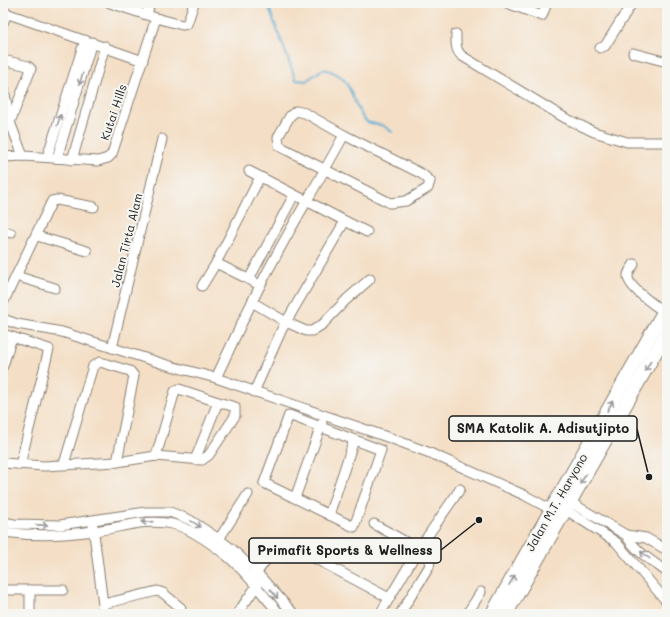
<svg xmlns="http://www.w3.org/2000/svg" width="670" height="617" viewBox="0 0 670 617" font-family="Mali,sans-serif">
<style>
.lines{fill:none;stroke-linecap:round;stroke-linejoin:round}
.stream{stroke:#59acd4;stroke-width:2}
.minor-casing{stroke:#887e71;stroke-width:11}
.highway-casing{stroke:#887e71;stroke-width:15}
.minor{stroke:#fff;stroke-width:9}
.highway{stroke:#fff;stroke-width:13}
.oneway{stroke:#999}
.labels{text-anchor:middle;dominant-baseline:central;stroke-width:4;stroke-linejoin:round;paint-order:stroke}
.street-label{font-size:12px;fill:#1c1c1c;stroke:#f6f6f2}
.leader{fill:none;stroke:#1c1c1c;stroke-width:1.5}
.callout-dot{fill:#1c1c1c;stroke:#f6f6f2;stroke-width:1.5}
.callout{fill:#f6f6f2;stroke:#1c1c1c;stroke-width:1.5}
.callout-label{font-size:13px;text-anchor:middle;font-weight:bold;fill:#1c1c1c}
</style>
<rect width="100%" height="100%" fill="#f6f6f2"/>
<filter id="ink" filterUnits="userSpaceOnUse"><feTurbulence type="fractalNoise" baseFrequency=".025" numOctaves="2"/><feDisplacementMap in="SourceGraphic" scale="8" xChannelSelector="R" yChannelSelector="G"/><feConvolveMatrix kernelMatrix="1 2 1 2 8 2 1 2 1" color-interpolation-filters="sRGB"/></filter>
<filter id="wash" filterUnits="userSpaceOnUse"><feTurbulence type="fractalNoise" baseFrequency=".012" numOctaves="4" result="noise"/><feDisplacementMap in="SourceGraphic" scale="16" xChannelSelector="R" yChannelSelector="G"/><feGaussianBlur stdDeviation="0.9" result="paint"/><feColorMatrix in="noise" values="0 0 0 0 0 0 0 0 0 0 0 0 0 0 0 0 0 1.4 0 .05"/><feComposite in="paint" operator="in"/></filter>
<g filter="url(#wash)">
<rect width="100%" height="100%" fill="#f4dfc6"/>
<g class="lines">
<!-- stream -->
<path class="stream" d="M 267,3 L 296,80 L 306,81 L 323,69 C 354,75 349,99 364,119 C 368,125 375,123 381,125 C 385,126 389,130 392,132"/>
</g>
</g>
<g filter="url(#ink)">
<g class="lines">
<!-- minor casing -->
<g class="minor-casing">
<g id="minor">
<path d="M 110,3 L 156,18"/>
<path d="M 507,3 L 542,16 L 547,3"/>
<path d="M 3,12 L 143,61"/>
<path d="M 147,15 L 150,3"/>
<path d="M 3,23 L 7,14"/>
<path d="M 456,34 C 456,43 455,50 462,56 L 565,118 L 594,132 L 627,142 L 667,142"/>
<path d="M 600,48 L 605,46 L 632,3"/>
<path d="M 633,53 L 667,62"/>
<path d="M 3,60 L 28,66 L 31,69 L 10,122"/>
<path d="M 3,83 L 10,122 L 23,156"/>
<path d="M 296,111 L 305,113 L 344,135 L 422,174 L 430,181 L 428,188 L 406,201 L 390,203 L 279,146 L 278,137 L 290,116 Z"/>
<path d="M 3,157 L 23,156 L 98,161 L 108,158 L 112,154 L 156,18 L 182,25 L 187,24 L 194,3"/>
<path d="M 47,157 L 85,40"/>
<path d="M 57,158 L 92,42"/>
<path d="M 72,160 L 105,46"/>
<path d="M 249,171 L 345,221 L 282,329 L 254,392"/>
<path d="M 260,177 L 216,263 L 260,285"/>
<path d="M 345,221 L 367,232"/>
<path d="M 3,231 L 11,233"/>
<path d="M 37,236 L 87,251"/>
<path d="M 634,264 C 632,268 628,271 628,276 C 627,287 655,305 664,312"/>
<path d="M 16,276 L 55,288"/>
<path d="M 249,279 L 294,195"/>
<path d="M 202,286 L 216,263"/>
<path d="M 252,302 L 286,322 L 306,331 L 312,331 L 323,324 L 346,300 L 370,279"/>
<path d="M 3,303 L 52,201 L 57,200 L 94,207"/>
<path d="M 3,319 L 17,324 L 62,332 L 167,365 L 216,378 L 390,438 L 430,453 L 524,495 L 552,510"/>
<path d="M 3,334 L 49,349 L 20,465"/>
<path d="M 112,348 L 162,139"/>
<path d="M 3,366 L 12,337"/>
<path d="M 216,378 C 231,346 245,315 261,284 C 287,233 317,185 344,135"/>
<path d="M 289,415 L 381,450 L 354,527 L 264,483 Z"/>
<path d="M 156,456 L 175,391 L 179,389 L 218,402"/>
<path d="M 3,463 L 44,466 L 117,462 L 156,456 L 202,460 L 209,455 L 235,416 L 235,407 L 218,402 L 195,460"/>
<path d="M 64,464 L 93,366 L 100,362 L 130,371 L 134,376 L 117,462"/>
<path d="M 295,498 L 322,423"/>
<path d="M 570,502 L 626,535 L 646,538 L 667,550"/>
<path d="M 566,510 L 616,542 L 667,602"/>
<path d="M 329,515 L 354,440"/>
<path d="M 3,522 L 14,524 L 60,525 L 146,512 L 170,512 L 190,520 L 219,539 L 232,549 L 256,572 L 294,614"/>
<path d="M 374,524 C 384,530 422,549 428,558 C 430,561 430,564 429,567 L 400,614"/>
<path d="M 93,526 L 103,604 L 101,614"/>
<path d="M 3,532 C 32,536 65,535 94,531 C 120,528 146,518 172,524 C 191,528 212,544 227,556 C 248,573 262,595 280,614"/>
<path d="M 626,535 C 635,551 652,561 667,572"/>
<path d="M 219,539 L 248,494"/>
<path d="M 253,577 L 278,545 L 286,543 L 389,598"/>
<path d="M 3,590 L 63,590"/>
<path d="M 103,604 L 157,591 L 163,593 L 181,608"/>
<path d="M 30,614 L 30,590"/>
<path d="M 237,614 L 260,581"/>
<path d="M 380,614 L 418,550 L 460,489"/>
<path d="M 467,614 L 481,592"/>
</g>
</g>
<!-- highway casing -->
<g class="highway-casing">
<g id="highway">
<path d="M 492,614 L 667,306"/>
<path d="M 506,614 L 667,332"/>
</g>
</g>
<!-- minor -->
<use href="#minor" class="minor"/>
<!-- highway -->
<use href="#highway" class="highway"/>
</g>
<!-- one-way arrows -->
<defs><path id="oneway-shaft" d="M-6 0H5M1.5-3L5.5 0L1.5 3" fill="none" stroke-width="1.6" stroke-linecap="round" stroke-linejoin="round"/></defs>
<g class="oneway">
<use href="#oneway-shaft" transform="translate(81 79) rotate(107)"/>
<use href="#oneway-shaft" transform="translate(59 120) rotate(-72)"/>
<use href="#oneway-shaft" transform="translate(648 366) rotate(119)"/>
<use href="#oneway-shaft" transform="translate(610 406) rotate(-61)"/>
<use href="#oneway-shaft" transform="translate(583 479) rotate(121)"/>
<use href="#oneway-shaft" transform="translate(147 522) rotate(176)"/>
<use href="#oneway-shaft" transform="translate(196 524) rotate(32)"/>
<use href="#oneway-shaft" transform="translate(42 525) rotate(1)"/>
<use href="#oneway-shaft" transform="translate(645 555) rotate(-142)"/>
<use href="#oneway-shaft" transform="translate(512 580) rotate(-60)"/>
<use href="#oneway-shaft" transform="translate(274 594) rotate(50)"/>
</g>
</g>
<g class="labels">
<!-- street labels -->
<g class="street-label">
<text transform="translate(113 112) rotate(-71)">Kutai Hills</text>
<text transform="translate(126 240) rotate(-76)">Jalan Tirta Alam</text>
<text transform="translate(556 502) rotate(-60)">Jalan M.T. Haryono</text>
</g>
</g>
<!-- callouts -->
<path class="leader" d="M649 477L637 429M479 520L441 550"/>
<g class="callout-dot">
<circle cx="649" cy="477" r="4"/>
<circle cx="479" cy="520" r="4"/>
</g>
<g class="callout">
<rect x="449" y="416" width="188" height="25" rx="4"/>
<rect x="249" y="538" width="192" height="25" rx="4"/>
</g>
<g class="callout-label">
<text x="543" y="433">SMA Katolik A. Adisutjipto</text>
<text x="345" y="555">Primafit Sports &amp; Wellness</text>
</g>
<!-- margin -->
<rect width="670" height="617" fill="none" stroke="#f6f6f2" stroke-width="16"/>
</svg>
